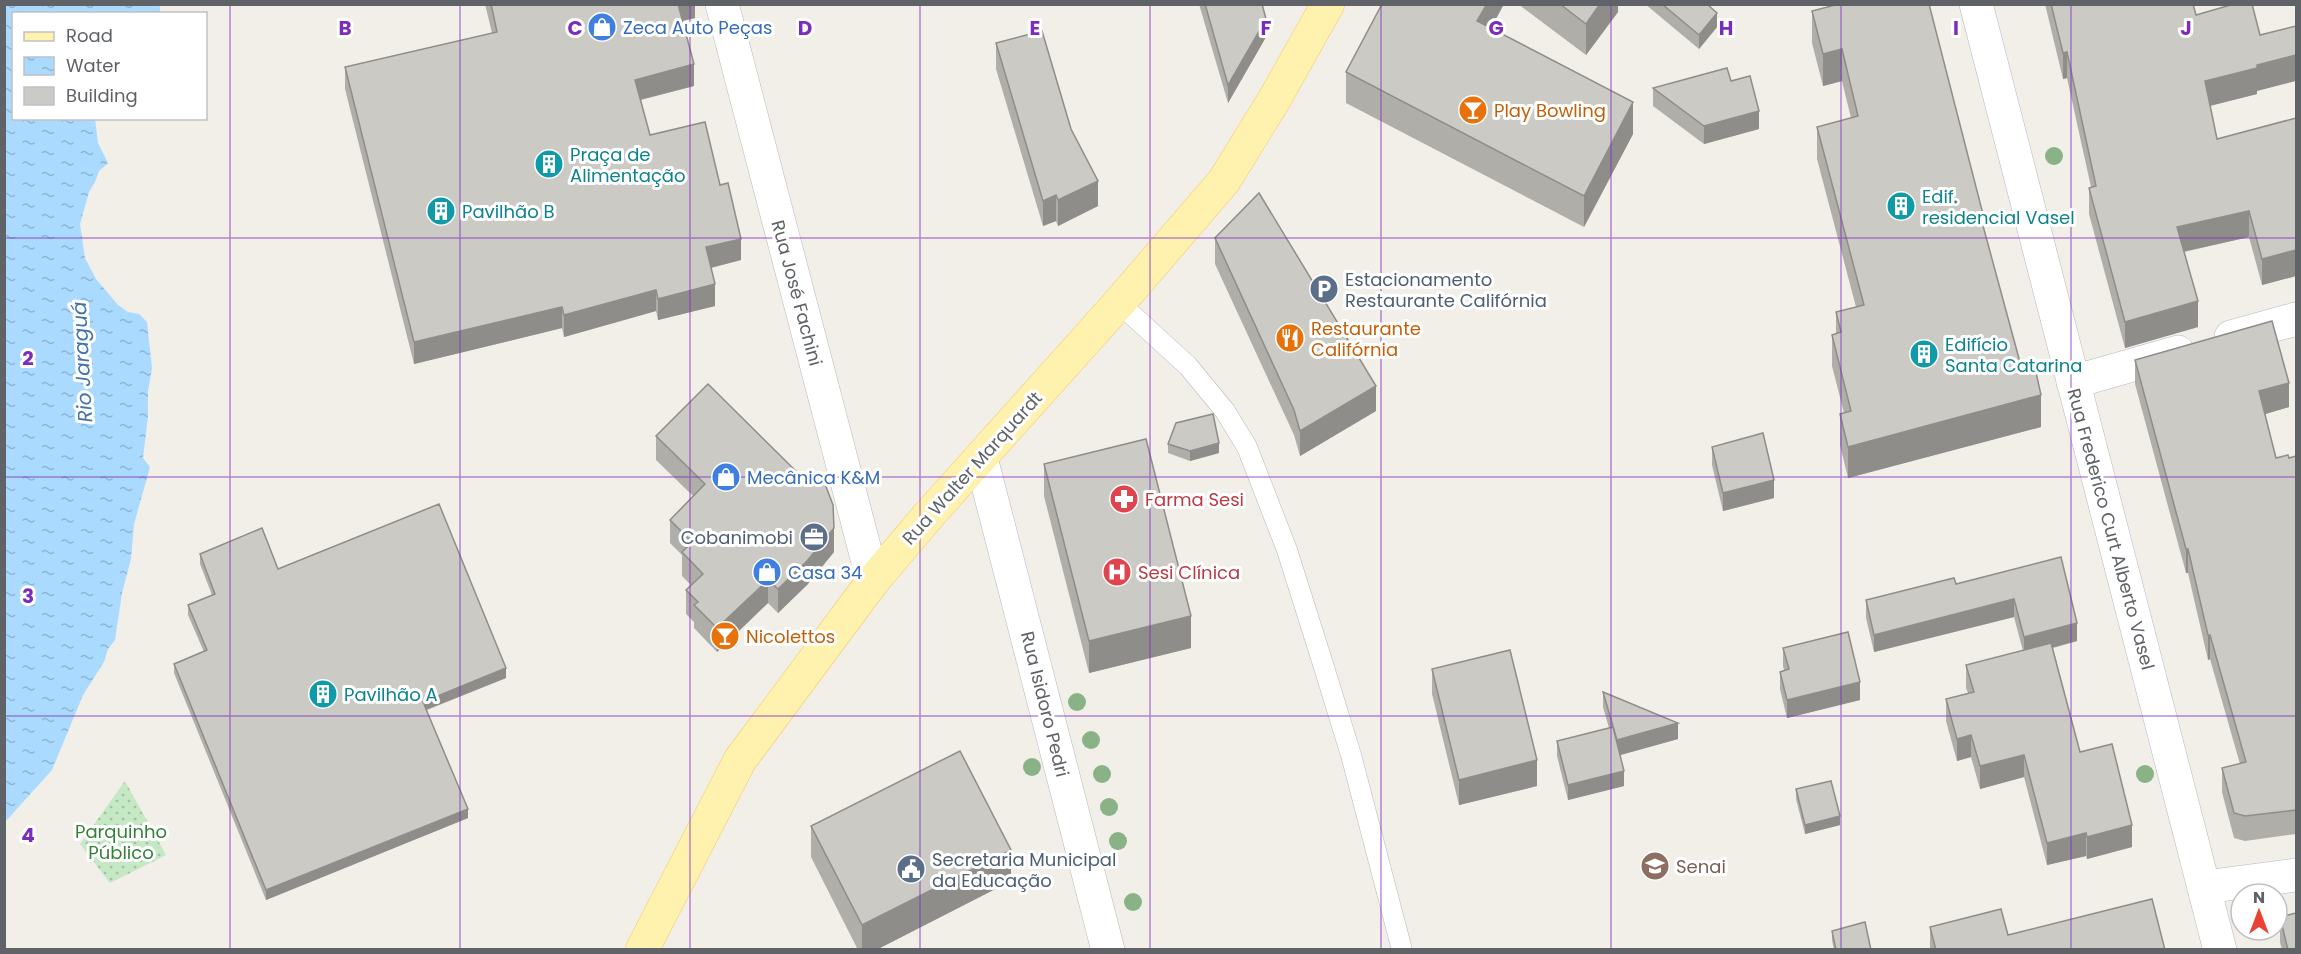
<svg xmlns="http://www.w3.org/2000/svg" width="2301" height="954" viewBox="0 0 2301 954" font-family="Poppins,sans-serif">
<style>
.grass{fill:url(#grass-dots)}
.water{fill:url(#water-ripples)}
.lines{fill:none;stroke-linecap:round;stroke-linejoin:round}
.lane-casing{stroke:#b5b8bc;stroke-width:21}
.street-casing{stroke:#b5b8bc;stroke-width:34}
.primary-casing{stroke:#f2c960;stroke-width:34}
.lane{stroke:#fff;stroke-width:20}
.street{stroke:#fff;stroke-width:33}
.primary{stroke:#fff2af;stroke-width:33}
.tree{fill:#89b387}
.wall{fill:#afaea9}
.shaded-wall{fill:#8f8d8a}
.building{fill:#cccac5;stroke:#8f8d8a;stroke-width:1.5}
.grid{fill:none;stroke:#7b2cbf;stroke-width:1.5;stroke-opacity:0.55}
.labels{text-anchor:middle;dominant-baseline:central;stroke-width:6;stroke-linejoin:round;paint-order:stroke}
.shop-label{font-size:18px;fill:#366cbe;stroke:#fff;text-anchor:start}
.food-label{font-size:18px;fill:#c56008;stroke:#fff;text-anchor:start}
.culture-label{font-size:18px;fill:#0d838f;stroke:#fff;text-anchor:start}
.service-label{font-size:18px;fill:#4e5e75;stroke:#fff;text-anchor:start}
.street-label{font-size:18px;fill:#5f6368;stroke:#fff}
.health-label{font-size:18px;fill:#be3a42;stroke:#fff;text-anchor:start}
.park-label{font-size:18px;fill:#348238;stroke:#fff}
.education-label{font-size:18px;fill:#785e54;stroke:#fff;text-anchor:start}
.water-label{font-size:20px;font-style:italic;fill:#4174aa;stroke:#fff}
.grid-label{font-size:20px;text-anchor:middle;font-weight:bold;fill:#7b2cbf;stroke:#fff;stroke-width:6;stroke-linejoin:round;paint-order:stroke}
</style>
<defs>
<pattern id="grass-dots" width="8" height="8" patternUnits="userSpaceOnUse" patternTransform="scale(1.5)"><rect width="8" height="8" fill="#c5e8c5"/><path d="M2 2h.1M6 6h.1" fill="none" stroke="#a3c0a4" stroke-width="1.8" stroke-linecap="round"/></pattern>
<pattern id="water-ripples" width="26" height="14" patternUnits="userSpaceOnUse" patternTransform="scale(1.5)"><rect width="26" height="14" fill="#aadaff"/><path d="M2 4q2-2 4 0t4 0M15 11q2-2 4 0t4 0" fill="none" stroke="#8eb4d2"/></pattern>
</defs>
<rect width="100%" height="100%" fill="#f1efe8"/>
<!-- grass -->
<path class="grass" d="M 125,781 L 166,855 L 110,883 L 80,844 Z"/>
<!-- water -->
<path class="water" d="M 5,4 L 160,5 L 160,13 L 14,14 L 14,118 L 95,119 L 98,143 L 108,163 L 99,171 L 95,182 L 89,192 L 80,224 L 85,258 L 96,279 L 118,305 L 128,312 L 139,314 L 147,322 L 152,368 L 148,391 L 148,416 L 143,458 L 150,467 L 134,524 L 131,559 L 122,593 L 115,640 L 108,649 L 104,662 L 83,695 L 52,770 L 5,822 Z"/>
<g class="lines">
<!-- lane casing -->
<g class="lane-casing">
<path id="lane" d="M 1119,303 L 1188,366 L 1225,411 L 1247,447 L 1287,550 L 1323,664 L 1351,755 L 1402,950"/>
</g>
<!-- street casing -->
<g class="street-casing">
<g id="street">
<path d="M 722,4 L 873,581"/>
<path d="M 1976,4 L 2220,950"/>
<path d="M 2231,337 L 2296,319"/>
<path d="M 2073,382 L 2178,352"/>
<path d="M 981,458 L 1108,950"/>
<path d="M 2205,887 L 2296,875"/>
</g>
</g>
<!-- primary casing -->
<g class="primary-casing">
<path id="primary" d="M 642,950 L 740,760 L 873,581 L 928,516 L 1119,303 L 1224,181 L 1274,100 L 1328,4"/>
</g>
<!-- lane -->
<use href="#lane" class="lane"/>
<!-- street -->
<use href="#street" class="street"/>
<!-- primary -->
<use href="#primary" class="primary"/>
</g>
<!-- trees -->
<g class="tree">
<circle cx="2054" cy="156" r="9"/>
<circle cx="1077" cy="702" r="9"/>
<circle cx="1091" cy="740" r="9"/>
<circle cx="1032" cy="767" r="9"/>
<circle cx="1102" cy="774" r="9"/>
<circle cx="2145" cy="774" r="9"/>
<circle cx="1109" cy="807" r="9"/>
<circle cx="1118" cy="841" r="9"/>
<circle cx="1133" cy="902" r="9"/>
</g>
<!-- wall -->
<g class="wall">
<path d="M 485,4 L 695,4 L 695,18 L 683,21 L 694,86 L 641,100 L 650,135 L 720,185 L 741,260 L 711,268 L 715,306 L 658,320 L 656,311 L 564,337 L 562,328 L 414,364 L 345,89 L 345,67 L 492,33 Z"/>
<path d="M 1199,4 L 1262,4 L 1266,37 L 1228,103 Z"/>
<path d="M 1382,4 L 1504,4 L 1491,28 L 1633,134 L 1584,227 L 1346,103 L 1346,72 Z"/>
<path d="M 1518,4 L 1618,4 L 1618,12 L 1586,55 Z"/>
<path d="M 1645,4 L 1707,4 L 1717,27 L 1699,49 Z"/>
<path d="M 2045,4 L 2193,4 L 2196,15 L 2257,91 L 2257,94 L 2210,106 L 2217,139 L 2296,118 L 2296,276 L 2262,285 L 2249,237 L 2184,252 L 2198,327 L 2125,348 L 2089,214 L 2089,188 L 2091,187 L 2067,78 L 2063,79 Z"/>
<path d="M 1812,11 L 1985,233 L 2021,366 L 2041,427 L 1848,478 L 1840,445 L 1840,414 L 1844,413 L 1832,366 L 1832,335 L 1836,333 L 1836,312 L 1856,307 L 1817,159 L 1817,127 L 1851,118 L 1842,81 L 1823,86 L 1812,43 Z"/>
<path d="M 996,43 L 1071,129 L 1098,206 L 1058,226 L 1056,221 L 1043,226 L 996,69 Z"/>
<path d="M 1653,88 L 1759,129 L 1704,144 L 1653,106 Z"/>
<path d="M 1215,238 L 1376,411 L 1300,456 L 1294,435 L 1215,264 Z"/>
<path d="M 2135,360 L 2289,407 L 2265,414 L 2276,458 L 2289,458 L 2296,456 L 2296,834 L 2245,841 L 2234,838 L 2222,792 L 2222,768 L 2240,764 L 2210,659 L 2208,660 L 2188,573 L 2186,573 L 2135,384 Z"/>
<path d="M 656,436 L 834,552 L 807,585 L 778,613 L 768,603 L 717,652 L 694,628 L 694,622 L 686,614 L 686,590 L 691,585 L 682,576 L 682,555 L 670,543 L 670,520 L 693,496 L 656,460 Z"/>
<path d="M 1168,444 L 1219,453 L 1190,461 L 1168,453 Z"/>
<path d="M 1712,447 L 1774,498 L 1723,511 L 1712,465 Z"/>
<path d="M 1044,464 L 1191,648 L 1089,673 L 1044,496 Z"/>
<path d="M 200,554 L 278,569 L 506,678 L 427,710 L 468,818 L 266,900 L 174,673 L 174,664 L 204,652 L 188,615 L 188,605 L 212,595 L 200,564 Z"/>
<path d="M 2061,557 L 2077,641 L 2053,648 L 2080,752 L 2132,847 L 2087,859 L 2086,856 L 2047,865 L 2024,777 L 1980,789 L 1971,757 L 1957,761 L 1946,721 L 1946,699 L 1968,693 L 1966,688 L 1966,665 L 2023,651 L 2014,617 L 1874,652 L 1866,618 L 1866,600 L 1956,584 Z"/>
<path d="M 1783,648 L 1860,700 L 1787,718 L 1780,689 L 1780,672 L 1784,670 L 1783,666 Z"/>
<path d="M 1432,669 L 1537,786 L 1459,805 L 1432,694 Z"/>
<path d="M 1603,692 L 1678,739 L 1620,755 L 1624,786 L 1568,800 L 1557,756 L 1557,741 L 1609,728 L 1603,707 Z"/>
<path d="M 1796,789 L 1840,825 L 1805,834 L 1796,799 Z"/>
<path d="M 811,826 L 1011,881 L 876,950 L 858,950 L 811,857 Z"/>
<path d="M 2280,917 L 2296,950 L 2282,950 L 2280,942 Z"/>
<path d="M 1930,927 L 2165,950 L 1930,950 Z"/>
<path d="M 1832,931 L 1871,950 L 1834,950 L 1832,940 Z"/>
</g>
<!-- shaded-wall -->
<g class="shaded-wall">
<path d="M 677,4 L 695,4 L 695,18 L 677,22 Z"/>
<path d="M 1487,4 L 1504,4 L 1477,53 L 1477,21 Z"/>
<path d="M 1600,4 L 1618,4 L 1618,12 L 1586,55 L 1586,24 Z"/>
<path d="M 1717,13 L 1717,27 L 1699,49 L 1699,35 Z"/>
<path d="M 1266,19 L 1266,37 L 1228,103 L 1228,85 Z"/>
<path d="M 1842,49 L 1842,81 L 1823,86 L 1823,54 Z"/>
<path d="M 2067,52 L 2067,78 L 2063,79 L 2063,53 Z"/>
<path d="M 2296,55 L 2296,81 L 2257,91 L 2257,94 L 2205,107 L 2205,81 L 2257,65 Z"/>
<path d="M 694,64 L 694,86 L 635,101 L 635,80 Z"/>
<path d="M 1633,102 L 1633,134 L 1584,227 L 1584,196 Z"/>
<path d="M 1759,111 L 1759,129 L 1704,144 L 1704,126 Z"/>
<path d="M 1098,181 L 1098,206 L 1058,226 L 1058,200 Z"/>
<path d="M 1056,195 L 1056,221 L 1043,226 L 1043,201 Z"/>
<path d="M 2249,211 L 2249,237 L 2177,253 L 2177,227 Z"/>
<path d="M 741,239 L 741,260 L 706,269 L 706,247 Z"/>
<path d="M 2296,250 L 2296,276 L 2262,285 L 2262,259 Z"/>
<path d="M 715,284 L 715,306 L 658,320 L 658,299 Z"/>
<path d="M 656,290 L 656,311 L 564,337 L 564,315 Z"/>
<path d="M 2198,301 L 2198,327 L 2125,348 L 2125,322 Z"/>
<path d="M 562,307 L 562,328 L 414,364 L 414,342 Z"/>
<path d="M 2289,383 L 2289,407 L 2259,416 L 2259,391 Z"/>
<path d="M 1376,386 L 1376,411 L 1300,456 L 1300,431 Z"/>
<path d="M 2041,395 L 2041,427 L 1848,478 L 1848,447 Z"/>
<path d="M 1219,443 L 1219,453 L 1190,461 L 1190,451 Z"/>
<path d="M 1774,480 L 1774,498 L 1723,511 L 1723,493 Z"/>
<path d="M 834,528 L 834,552 L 807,585 L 778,613 L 778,589 Z"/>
<rect x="2186" y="549" width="2" height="24"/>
<path d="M 768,580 L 768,603 L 717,652 L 717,628 Z"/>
<path d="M 2014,599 L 2014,617 L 1874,652 L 1874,635 Z"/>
<path d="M 1191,616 L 1191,648 L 1089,673 L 1089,641 Z"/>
<path d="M 2077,623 L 2077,641 L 2024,655 L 2024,637 Z"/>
<path d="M 2208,635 L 2210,635 L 2210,659 L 2208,660 Z"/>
<path d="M 506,668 L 506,678 L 423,711 L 423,702 Z"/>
<path d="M 1860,682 L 1860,700 L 1787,718 L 1787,700 Z"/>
<path d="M 1678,723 L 1678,739 L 1617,756 L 1617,740 Z"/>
<path d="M 1971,735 L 1971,757 L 1957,761 L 1957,739 Z"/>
<path d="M 2024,755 L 2024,777 L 1980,789 L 1980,766 Z"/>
<path d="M 1537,760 L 1537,786 L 1459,805 L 1459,780 Z"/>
<path d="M 1624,771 L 1624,786 L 1568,800 L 1568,785 Z"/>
<path d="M 468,809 L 468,818 L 266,900 L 266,890 Z"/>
<path d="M 1840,816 L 1840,825 L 1805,834 L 1805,825 Z"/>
<path d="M 2132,825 L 2132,847 L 2087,859 L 2087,837 Z"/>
<path d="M 2086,833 L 2086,856 L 2047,865 L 2047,843 Z"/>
<path d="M 1011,850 L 1011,881 L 876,950 L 862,950 L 862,925 Z"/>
</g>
<!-- building -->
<g class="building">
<path d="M 491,4 L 678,4 L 694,64 L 635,80 L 650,135 L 705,122 L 720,185 L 728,183 L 741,239 L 706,247 L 715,284 L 658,299 L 656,290 L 564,315 L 562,307 L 414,342 L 345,67 L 497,32 Z"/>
<path d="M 1205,4 L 1262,4 L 1266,19 L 1228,85 Z"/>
<path d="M 1382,4 L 1487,4 L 1477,21 L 1633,102 L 1584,196 L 1346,72 Z"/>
<path d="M 1560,4 L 1600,4 L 1586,24 Z"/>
<path d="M 1662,4 L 1707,4 L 1717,13 L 1699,35 Z"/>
<path d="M 1839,4 L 1929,4 L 1985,222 L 1982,222 L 2021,366 L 2034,363 L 2041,395 L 1848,447 L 1840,414 L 1851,411 L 1832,335 L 1841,332 L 1836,312 L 1864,305 L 1817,127 L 1858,116 L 1842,49 L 1823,54 L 1812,11 Z"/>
<path d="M 2051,4 L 2193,4 L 2196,15 L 2234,4 L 2252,4 L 2260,35 L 2296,26 L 2296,55 L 2257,65 L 2257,68 L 2205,81 L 2217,139 L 2296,118 L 2296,250 L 2262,259 L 2249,211 L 2177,227 L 2198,301 L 2125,322 L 2089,188 L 2096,186 L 2067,52 L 2063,53 Z"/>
<path d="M 1042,31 L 1071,129 L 1098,181 L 1058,200 L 1056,195 L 1043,201 L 996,43 Z"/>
<path d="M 1727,68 L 1731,81 L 1750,76 L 1759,111 L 1704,126 L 1653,88 Z"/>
<path d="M 1259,193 L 1376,386 L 1300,431 L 1294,410 L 1215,238 Z"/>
<path d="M 2272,321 L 2289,383 L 2259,391 L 2276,458 L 2288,455 L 2289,458 L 2296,456 L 2296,810 L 2245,816 L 2234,813 L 2222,768 L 2246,762 L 2210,635 L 2208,635 L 2188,549 L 2186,549 L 2135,360 Z"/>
<path d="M 708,384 L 811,486 L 822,476 L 833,505 L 834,528 L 807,561 L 778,589 L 768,580 L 717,628 L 694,605 L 698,602 L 686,590 L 703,574 L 682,552 L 692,542 L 670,520 L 705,484 L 656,436 Z"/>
<path d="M 1213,414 L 1219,443 L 1190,451 L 1168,444 L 1176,423 Z"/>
<path d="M 1763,433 L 1774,480 L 1723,493 L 1712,447 Z"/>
<path d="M 1146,439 L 1191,616 L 1089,641 L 1044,464 Z"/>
<path d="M 439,504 L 506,668 L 423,702 L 468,809 L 266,890 L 174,664 L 207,650 L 188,605 L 215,594 L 200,554 L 262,528 L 278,569 Z"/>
<path d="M 2061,557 L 2077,623 L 2024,637 L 2014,599 L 1874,635 L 1866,600 L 1954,578 L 1956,584 Z"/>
<path d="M 1848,632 L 1860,682 L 1787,700 L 1780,672 L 1789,669 L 1783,648 Z"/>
<path d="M 2051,643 L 2080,752 L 2112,744 L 2132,825 L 2087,837 L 2086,833 L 2047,843 L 2024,755 L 1980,766 L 1971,735 L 1957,739 L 1946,699 L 1974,692 L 1966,665 Z"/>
<path d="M 1510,650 L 1537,760 L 1459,780 L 1432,669 Z"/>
<path d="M 1603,692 L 1678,723 L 1617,740 Z"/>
<path d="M 1613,727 L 1624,771 L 1568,785 L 1557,741 Z"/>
<path d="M 960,751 L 1011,850 L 862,925 L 811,826 Z"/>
<path d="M 1831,781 L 1840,816 L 1805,825 L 1796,789 Z"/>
<path d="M 2152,899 L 2165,950 L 1936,950 L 1930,927 L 2001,909 L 2008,935 Z"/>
<path d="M 2296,913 L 2296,950 L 2288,950 L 2280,917 Z"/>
<path d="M 1865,922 L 1871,950 L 1836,950 L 1832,931 Z"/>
</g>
<!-- grid -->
<path class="grid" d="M 230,4 L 230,950M 460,4 L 460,950M 690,4 L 690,950M 920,4 L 920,950M 1150,4 L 1150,950M 1381,4 L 1381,950M 1611,4 L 1611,950M 1841,4 L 1841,950M 2071,4 L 2071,950M 4,238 L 2296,238M 4,477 L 2296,477M 4,716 L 2296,716"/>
<!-- icons -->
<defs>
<g id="shop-disc" transform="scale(1.5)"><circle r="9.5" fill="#3f7fe0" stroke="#fff"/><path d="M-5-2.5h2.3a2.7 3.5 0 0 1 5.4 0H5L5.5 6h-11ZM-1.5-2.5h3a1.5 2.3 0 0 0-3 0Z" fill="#fff"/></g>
<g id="bar-disc" transform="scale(1.5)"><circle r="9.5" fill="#e8710a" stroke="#fff"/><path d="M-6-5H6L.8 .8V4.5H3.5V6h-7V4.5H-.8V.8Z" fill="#fff"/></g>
<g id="building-disc" transform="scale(1.5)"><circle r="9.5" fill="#0f9aa8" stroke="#fff"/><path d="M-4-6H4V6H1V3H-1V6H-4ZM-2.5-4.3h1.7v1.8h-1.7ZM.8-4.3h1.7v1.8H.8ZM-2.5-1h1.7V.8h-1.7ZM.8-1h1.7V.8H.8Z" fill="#fff"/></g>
<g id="parking-disc" transform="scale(1.5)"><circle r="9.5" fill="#5c6f8a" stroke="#fff"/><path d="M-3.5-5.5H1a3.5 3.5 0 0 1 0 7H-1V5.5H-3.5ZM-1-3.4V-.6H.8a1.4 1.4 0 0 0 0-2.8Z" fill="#fff"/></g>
<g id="restaurant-disc" transform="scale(1.5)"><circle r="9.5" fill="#e8710a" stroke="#fff"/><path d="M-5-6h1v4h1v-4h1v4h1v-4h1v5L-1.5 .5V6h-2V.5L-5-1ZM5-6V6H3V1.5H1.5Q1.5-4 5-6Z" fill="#fff"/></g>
<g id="pharmacy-disc" transform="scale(1.5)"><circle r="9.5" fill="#e0444e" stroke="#fff"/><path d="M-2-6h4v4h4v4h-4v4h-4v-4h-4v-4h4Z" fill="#fff"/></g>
<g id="office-disc" transform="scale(1.5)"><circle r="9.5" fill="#5c6f8a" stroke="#fff"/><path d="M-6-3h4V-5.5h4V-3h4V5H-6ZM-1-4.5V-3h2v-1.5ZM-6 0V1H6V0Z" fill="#fff"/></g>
<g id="hospital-disc" transform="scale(1.5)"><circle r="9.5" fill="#e0444e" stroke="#fff"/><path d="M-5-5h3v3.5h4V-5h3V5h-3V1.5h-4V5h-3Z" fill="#fff"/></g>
<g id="university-disc" transform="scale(1.5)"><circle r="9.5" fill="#8d6e63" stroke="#fff"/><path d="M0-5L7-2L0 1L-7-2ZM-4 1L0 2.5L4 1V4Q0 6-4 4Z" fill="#fff"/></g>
<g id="civic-disc" transform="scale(1.5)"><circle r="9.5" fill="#5c6f8a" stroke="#fff"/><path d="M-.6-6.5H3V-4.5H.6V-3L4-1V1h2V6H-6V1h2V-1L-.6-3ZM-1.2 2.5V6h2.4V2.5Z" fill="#fff"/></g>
</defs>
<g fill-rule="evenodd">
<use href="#shop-disc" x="602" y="27"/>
<use href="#bar-disc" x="1473" y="110"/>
<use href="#building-disc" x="549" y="164"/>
<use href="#building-disc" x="1901" y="206"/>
<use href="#building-disc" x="441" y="211"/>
<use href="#parking-disc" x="1324" y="289"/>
<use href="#restaurant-disc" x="1290" y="338"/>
<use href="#building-disc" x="1924" y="354"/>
<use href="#shop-disc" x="726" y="477"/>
<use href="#pharmacy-disc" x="1124" y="499"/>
<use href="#office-disc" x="814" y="537"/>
<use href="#shop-disc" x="767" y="572"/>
<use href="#hospital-disc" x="1117" y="572"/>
<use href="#bar-disc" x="725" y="636"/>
<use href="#building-disc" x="323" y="694"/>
<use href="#university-disc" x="1655" y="866"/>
<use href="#civic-disc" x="911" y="869"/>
</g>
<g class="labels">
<!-- shop labels -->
<g class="shop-label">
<text x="623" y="27">Zeca Auto Peças</text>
<text x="747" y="477">Mecânica K&amp;M</text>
<text x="788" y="572">Casa 34</text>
</g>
<!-- food labels -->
<g class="food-label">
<text x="1494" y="110">Play Bowling</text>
<text x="1311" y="328">Restaurante<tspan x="1311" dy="21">Califórnia</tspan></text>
<text x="746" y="636">Nicolettos</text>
</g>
<!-- culture labels -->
<g class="culture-label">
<text x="570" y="154">Praça de<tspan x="570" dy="21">Alimentação</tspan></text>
<text x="1922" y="196">Edif.<tspan x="1922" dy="21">residencial Vasel</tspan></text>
<text x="462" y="211">Pavilhão B</text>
<text x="1945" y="344">Edifício<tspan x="1945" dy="21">Santa Catarina</tspan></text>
<text x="344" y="694">Pavilhão A</text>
</g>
<!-- service labels -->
<g class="service-label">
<text x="1345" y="279">Estacionamento<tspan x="1345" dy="21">Restaurante Califórnia</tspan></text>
<text x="793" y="537" text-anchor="end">Cobanimobi</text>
<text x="932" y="859">Secretaria Municipal<tspan x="932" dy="21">da Educação</tspan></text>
</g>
<!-- street labels -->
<g class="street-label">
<text transform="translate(797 293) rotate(75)">Rua José Fachini</text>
<text transform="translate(972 468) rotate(-48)">Rua Walter Marquardt</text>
<text transform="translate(2111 529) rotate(75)">Rua Frederico Curt Alberto Vasel</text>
<text transform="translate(1045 704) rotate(76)">Rua Isidoro Pedri</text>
</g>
<!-- health labels -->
<g class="health-label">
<text x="1145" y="499">Farma Sesi</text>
<text x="1138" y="572">Sesi Clínica</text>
</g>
<!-- park labels -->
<g class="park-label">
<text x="121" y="831">Parquinho<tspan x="121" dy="21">Público</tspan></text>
</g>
<!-- education labels -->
<g class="education-label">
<text x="1676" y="866">Senai</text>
</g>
<!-- water labels -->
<g class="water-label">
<text transform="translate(82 362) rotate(-93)">Rio Jaraguá</text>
</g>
</g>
<g class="grid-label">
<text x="345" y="35">B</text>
<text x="575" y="35">C</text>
<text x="805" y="35">D</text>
<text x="1035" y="35">E</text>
<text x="1266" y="35">F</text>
<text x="1496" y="35">G</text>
<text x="1726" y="35">H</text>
<text x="1956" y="35">I</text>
<text x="2186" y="35">J</text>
<text x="28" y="365">2</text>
<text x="28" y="603">3</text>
<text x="28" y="842">4</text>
</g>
<!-- border -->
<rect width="2301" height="954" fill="none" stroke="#5f6368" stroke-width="12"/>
<!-- legend -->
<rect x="12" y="12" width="195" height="108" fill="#ffffff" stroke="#bfc1c3" stroke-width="1.5"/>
<rect x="24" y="32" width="30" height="9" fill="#fff2af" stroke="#bfc1c3" stroke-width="1.5"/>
<text x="66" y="42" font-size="18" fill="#5f6368">Road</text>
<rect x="24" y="57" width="30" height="18" fill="url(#water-ripples)" stroke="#bfc1c3" stroke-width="1.5"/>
<text x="66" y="72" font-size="18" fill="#5f6368">Water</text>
<rect x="24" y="87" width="30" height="18" fill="#cccac5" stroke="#bfc1c3" stroke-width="1.5"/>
<text x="66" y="102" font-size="18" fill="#5f6368">Building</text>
<!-- north arrow -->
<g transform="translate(2259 912)"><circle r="28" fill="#ffffff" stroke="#bfc1c3" stroke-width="1.5"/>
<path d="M0-4.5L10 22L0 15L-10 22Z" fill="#ea4335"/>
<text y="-9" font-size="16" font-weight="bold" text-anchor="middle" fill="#5f6368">N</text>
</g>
</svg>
